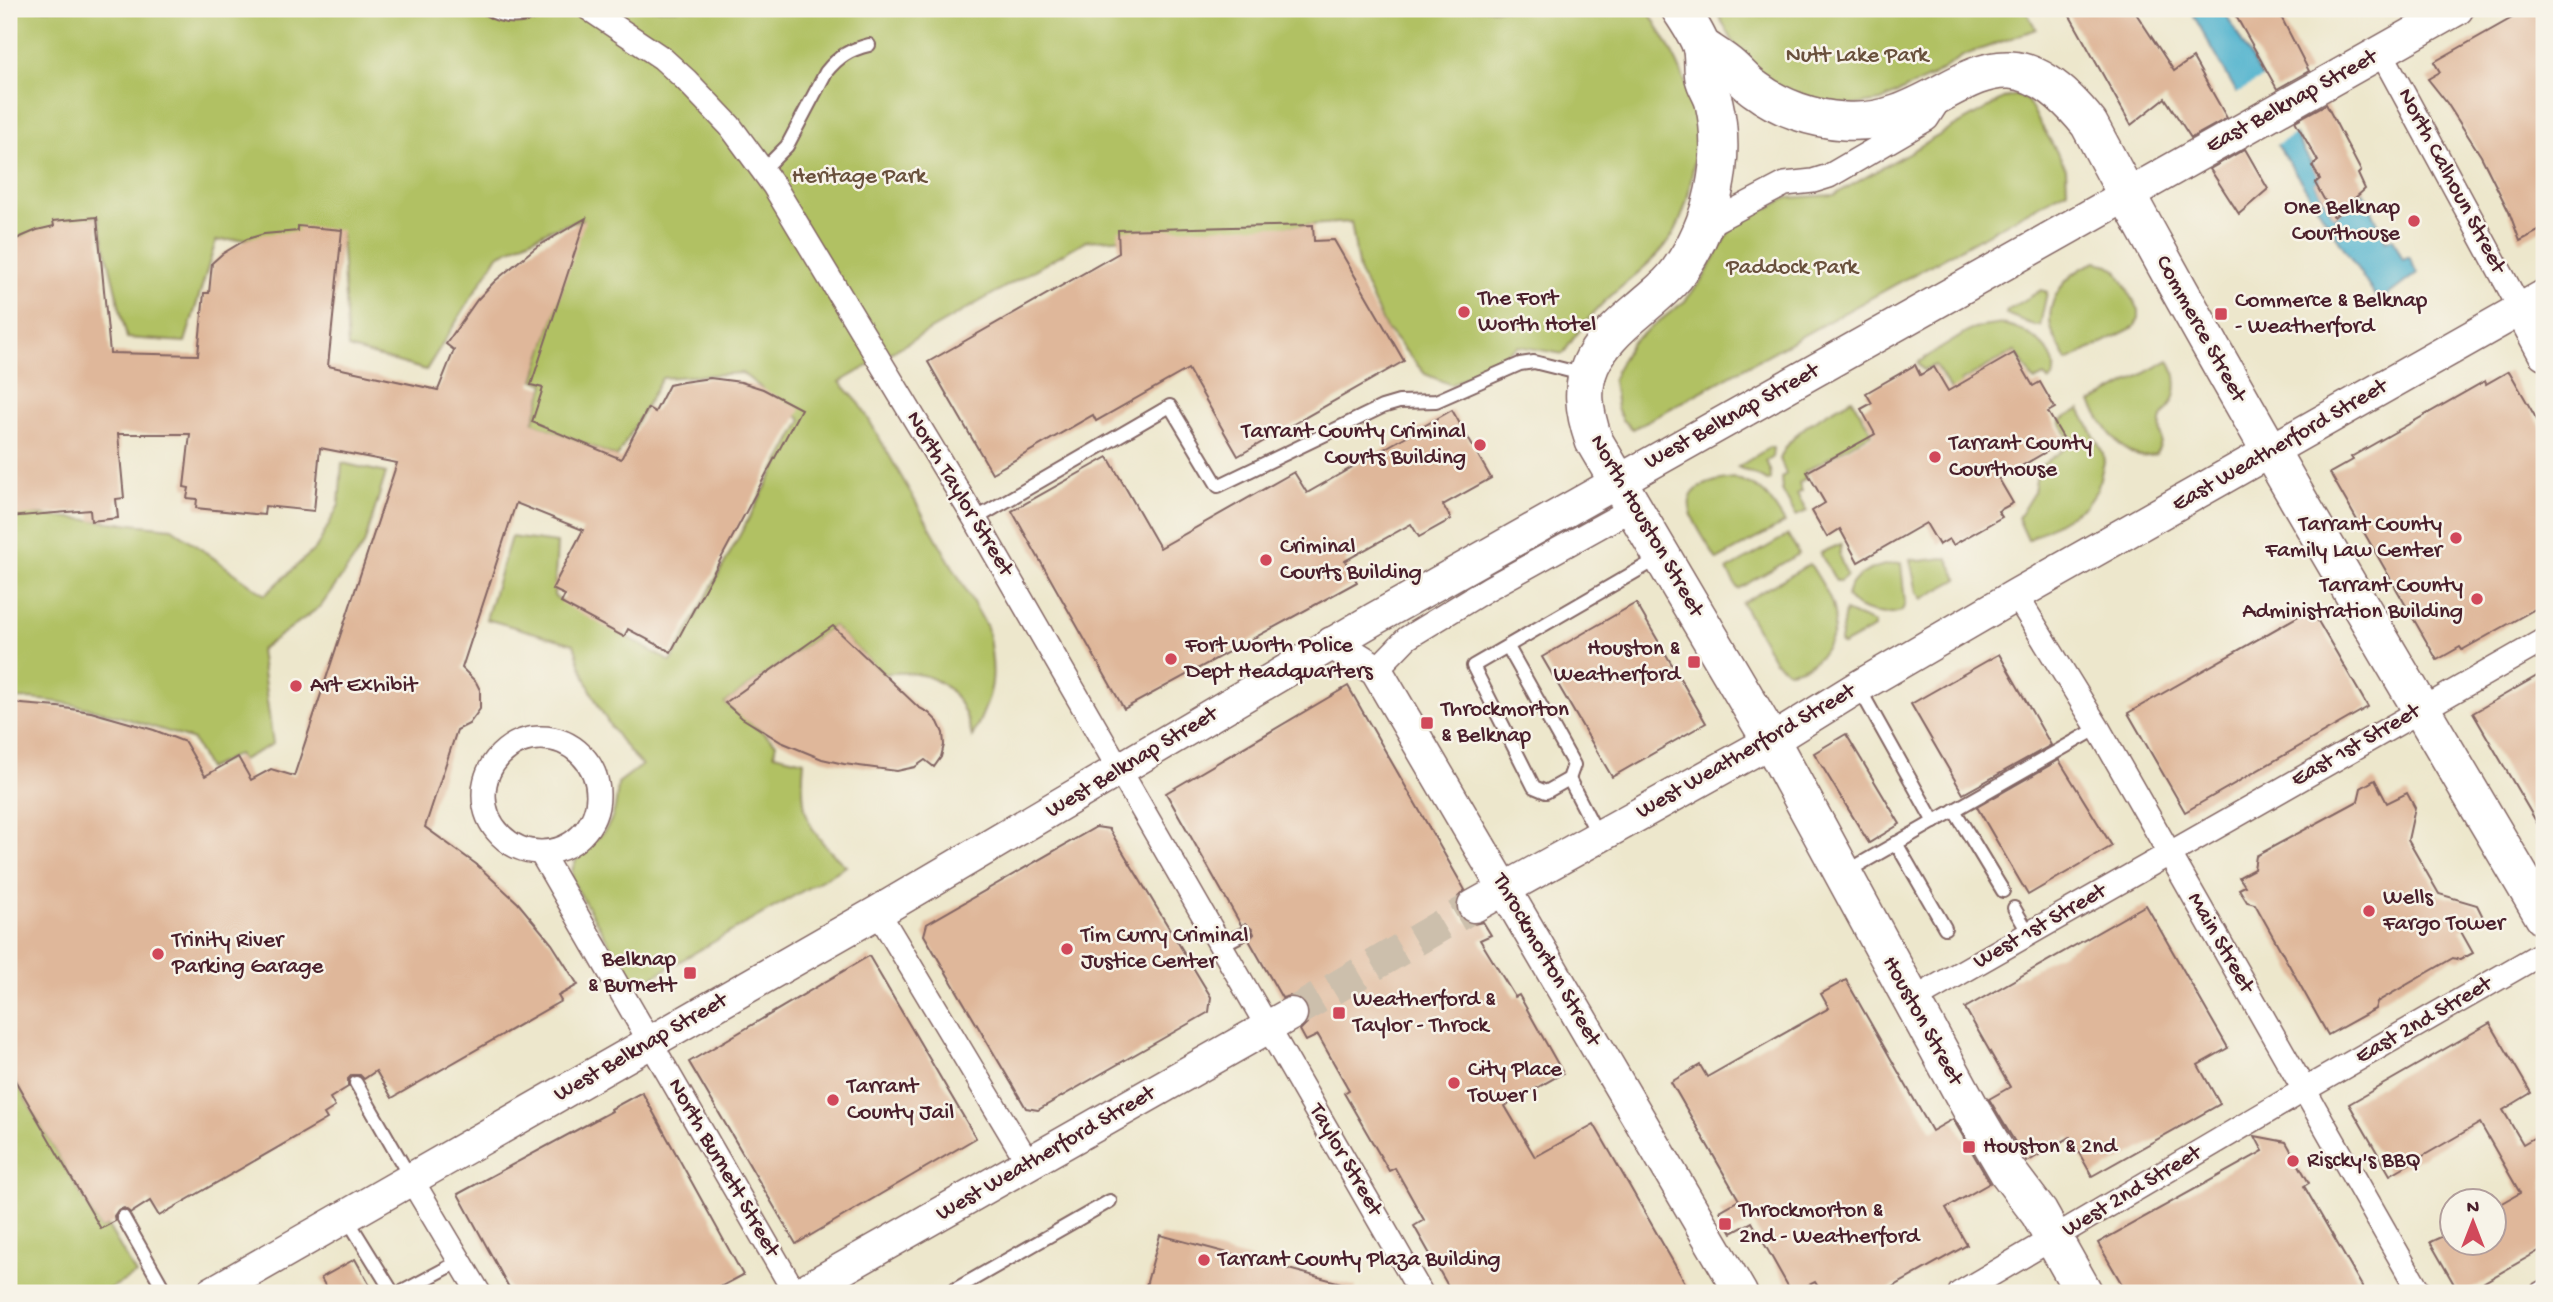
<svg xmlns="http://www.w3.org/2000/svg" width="2553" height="1302" viewBox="0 0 2553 1302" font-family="'Gochi Hand',sans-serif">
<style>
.green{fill:#b1c164;stroke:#7e7048;stroke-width:2}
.water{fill:#4fb2ce;stroke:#4c687c;stroke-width:2}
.pier{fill:#ede7cc}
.building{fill:#dfb79a}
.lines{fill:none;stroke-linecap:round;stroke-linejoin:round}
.secondary-tunnel{stroke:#ccbfac;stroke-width:32;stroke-dasharray:32 16;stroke-linecap:butt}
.lane-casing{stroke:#836563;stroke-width:16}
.street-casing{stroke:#836563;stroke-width:26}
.secondary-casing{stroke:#836563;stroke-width:35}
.primary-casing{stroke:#836563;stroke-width:40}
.lane{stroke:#fff;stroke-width:12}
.street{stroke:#fff;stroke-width:23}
.secondary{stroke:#fff;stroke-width:32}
.primary{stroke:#fff;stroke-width:37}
.poi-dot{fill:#d1495b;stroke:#f7f3e8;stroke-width:2.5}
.labels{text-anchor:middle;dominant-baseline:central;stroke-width:5;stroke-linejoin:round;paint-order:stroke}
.park-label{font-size:23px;fill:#69503c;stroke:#f7f3e8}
.street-label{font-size:23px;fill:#4a1f2b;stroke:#f7f3e8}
.poi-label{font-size:23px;fill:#4a1f2b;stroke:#f7f3e8;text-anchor:start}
</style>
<rect width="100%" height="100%" fill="#f7f3e8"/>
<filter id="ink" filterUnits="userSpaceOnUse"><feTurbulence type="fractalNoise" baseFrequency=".0143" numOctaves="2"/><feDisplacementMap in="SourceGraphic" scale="14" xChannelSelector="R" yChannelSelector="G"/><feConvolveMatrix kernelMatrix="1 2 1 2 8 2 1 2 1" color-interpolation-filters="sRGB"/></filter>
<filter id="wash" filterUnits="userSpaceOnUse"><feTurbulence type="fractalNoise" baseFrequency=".00686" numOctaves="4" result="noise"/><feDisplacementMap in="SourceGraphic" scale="28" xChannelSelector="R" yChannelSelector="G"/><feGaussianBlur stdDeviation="1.57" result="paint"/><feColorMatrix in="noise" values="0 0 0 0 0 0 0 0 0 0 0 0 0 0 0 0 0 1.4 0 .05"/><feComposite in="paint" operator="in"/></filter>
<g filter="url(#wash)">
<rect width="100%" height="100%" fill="#ede7cc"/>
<!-- green -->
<g class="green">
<path d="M 9,9 L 1647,9 C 1668,44 1690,80 1696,121 C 1699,140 1694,161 1691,180 C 1687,207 1678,233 1659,253 C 1642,271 1621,286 1603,303 C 1587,319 1575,335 1563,354 L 1518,346 L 1451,385 L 1425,374 L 1385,327 L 1359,271 L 1351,222 L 1085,241 L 840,382 L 860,404 L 987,627 C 997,677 995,691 972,737 C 962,687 933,667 883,674 L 833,626 L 725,703 L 776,743 L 774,754 L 804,761 C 799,812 807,832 846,866 L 635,987 L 574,884 C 563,855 600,845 610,822 C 616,810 617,796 618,783 L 642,765 C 608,731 587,691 574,644 L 486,619 L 511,537 L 557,543 L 554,596 L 671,662 L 802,420 L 742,373 L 662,378 L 617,457 L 533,423 L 545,384 L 534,380 L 583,219 L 549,230 L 498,255 L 426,370 L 348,348 L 341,232 L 216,241 L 185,342 L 127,338 L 98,216 L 9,240 Z"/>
<path d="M 1715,9 L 2025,9 L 2036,29 L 1963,56 L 1931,77 L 1881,101 L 1854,105 L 1823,102 L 1779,86 L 1757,69 L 1735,45 Z"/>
<path d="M 2016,95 L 2027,100 L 2066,168 L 2067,190 L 1633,429 L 1622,420 L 1617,408 L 1613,381 L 1617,368 L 1631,343 L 1685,301 L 1704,277 L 1732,227 L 1787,198 L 1834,195 L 2005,98 Z"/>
<path d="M 2096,262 L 2109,265 L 2117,271 L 2139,310 L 2139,319 L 2134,327 L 2067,361 C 2061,348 2050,334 2050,319 C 2050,292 2072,270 2096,262 Z"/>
<path d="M 2041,290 L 2047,292 L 2040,326 L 2036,326 L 2006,314 L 2007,311 Z"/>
<path d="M 2003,324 C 2025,329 2061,349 2053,378 L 2049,381 L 2044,376 L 2034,381 L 2015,351 L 1961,381 L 1962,386 L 1952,391 L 1935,365 L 1923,370 L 1917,363 L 1974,328 Z"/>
<path d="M 2169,360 C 2177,374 2179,393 2169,407 C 2166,413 2162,414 2161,422 C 2159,435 2165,440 2156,454 C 2125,467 2103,424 2091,403 Z"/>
<path d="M 1852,399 L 1872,433 L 1804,472 L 1806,478 L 1799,483 L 1802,491 L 1797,494 L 1807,511 L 1796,516 L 1782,490 L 1781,478 L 1786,474 L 1780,459 C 1793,427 1825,415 1852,399 Z"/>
<path d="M 2080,409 L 2103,453 L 2104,462 L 2097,490 L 2085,506 L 2028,540 L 2018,518 L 2034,492 L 2038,468 L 2071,444 L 2060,421 Z"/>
<path d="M 1770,447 L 1773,448 L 1772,458 L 1766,461 L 1770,470 L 1771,479 L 1768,481 L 1738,467 Z"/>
<path d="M 342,463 L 386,473 L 364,545 L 321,606 L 260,650 L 273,744 L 242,760 L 238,754 L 208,769 L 193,740 C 138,722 67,696 9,699 L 9,512 L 172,528 L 265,595 L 317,547 L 339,505 Z"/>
<path d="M 1734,478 C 1764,487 1769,497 1785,523 L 1717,560 C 1694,520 1662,486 1734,478 Z"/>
<path d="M 1788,535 L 1799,554 L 1738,589 L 1727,570 Z"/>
<path d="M 1841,544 L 1839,556 L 1847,575 L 1840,581 L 1836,581 L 1820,553 Z"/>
<path d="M 1943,558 L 1948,559 L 1958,579 L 1922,599 L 1917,592 L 1910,559 L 1920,561 Z"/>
<path d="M 1901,563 L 1905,603 L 1902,611 C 1882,617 1861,613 1847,597 C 1850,573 1880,564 1901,563 Z"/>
<path d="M 1810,564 C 1829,595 1848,620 1822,654 C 1814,663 1801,670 1788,671 L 1774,660 L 1742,603 Z"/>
<path d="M 1845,611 L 1875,623 L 1874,628 L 1843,645 L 1840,642 Z"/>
<path d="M 9,1070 L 101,1229 L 108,1226 L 136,1274 L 102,1293 L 9,1293 Z"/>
</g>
<!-- water -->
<path class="water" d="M 2190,9 L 2223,9 L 2320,179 L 2315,183 L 2334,217 L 2354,202 L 2352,198 L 2363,191 L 2386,241 L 2393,238 L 2403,260 L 2409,257 L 2417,273 L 2379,302 L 2278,146 L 2251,118 Z"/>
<!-- pier -->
<path class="pier" d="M 2265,77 L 2297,133 L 2274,146 L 2249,120 L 2233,95 Z"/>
<g id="blocks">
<!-- building -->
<g class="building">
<path d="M 2066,9 L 2133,9 L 2174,71 L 2193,58 L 2227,118 L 2191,138 L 2165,98 L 2131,125 Z"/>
<path d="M 2232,9 L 2277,9 L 2309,71 L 2277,89 Z"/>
<path d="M 2528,9 L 2544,9 L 2544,228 L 2520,241 L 2509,212 L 2481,156 L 2447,103 L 2428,79 L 2440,72 L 2434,62 Z"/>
<path d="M 2326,104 L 2361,171 L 2358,174 L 2365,189 L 2334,217 L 2315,183 L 2320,179 L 2312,166 L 2318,161 L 2295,121 Z"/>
<path d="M 2245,149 L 2268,189 L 2239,214 L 2210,169 Z"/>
<path d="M 97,217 L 110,353 L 198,355 L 204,293 L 209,293 L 212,263 L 222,254 L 247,239 L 264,234 L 298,231 L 298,226 L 342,230 L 328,366 L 438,390 L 454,350 L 446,344 L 477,300 L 495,281 L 535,248 L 586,218 L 531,385 L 543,388 L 532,422 L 621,459 L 648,408 L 655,412 L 669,385 L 683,382 L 710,378 L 741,382 L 763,389 L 801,409 L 671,652 L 628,629 L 624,637 L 561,603 L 565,595 L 552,589 L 583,530 L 516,503 L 462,668 L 476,682 L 480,690 L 480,709 L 469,724 L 457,730 L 425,827 L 476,864 L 518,903 L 552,944 L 578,985 L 558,996 L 561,1001 L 392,1098 L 376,1071 L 364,1079 L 360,1075 L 352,1075 L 348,1079 L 348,1087 L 330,1098 L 335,1107 L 324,1114 L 327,1119 L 159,1216 L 150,1201 L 131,1213 L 124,1208 L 118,1210 L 114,1216 L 115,1221 L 101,1229 L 9,1070 L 9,703 L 58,707 L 91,712 L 154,730 L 185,742 L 205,776 L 238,757 L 251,780 L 271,769 L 294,776 L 397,463 L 320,448 L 314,511 L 265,506 L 264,515 L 196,508 L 197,499 L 187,498 L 189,488 L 184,487 L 190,434 L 118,434 L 124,498 L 116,499 L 118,518 L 91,521 L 90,510 L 9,517 L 9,242 L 37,230 L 54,226 L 53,221 Z"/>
<path d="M 1313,225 L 1314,241 L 1334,240 L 1404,361 L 1238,456 L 1188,369 L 1096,421 L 1093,415 L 992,473 L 928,362 L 1119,253 L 1118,230 Z"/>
<path d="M 2014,353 L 2033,386 L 2040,382 L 2048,396 L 2055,408 L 2048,412 L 2065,441 L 1999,479 L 2013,503 L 1998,511 L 2002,517 L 1953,545 L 1949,539 L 1939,545 L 1926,523 L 1858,562 L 1840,529 L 1827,537 L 1812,511 L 1825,503 L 1807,472 L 1875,434 L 1861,409 L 1872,403 L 1866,393 L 1915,365 L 1920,375 L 1934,367 L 1948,391 Z"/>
<path d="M 2509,371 L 2544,432 L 2544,604 L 2462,650 L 2460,647 L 2437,660 L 2330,473 L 2353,460 L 2351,457 L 2485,381 L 2486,384 Z"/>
<path d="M 1452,410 L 1491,478 L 1443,505 L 1451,519 L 1419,537 L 1411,524 L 1345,561 L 1357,582 L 1124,709 L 1012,511 L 1108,457 L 1160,548 L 1294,472 L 1307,493 Z"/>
<path d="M 1636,603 L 1706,723 L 1612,777 L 1542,657 Z"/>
<path d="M 2311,609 L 2368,707 L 2185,812 L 2128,713 Z"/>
<path d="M 833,626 L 918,707 L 929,713 L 938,722 L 943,733 L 944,745 L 941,757 L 934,767 L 925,760 L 915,767 L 897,771 L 844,764 L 822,759 L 781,742 L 742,718 L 725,703 Z"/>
<path d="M 1999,654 L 2051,745 L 1963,794 L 1911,704 Z"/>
<path d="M 2544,672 L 2544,835 L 2473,713 Z"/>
<path d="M 1348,686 L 1465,890 L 1458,897 L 1456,905 L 1458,914 L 1465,922 L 1474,924 L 1483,922 L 1491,935 L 1480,940 L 1515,997 L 1519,995 L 1563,1073 L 1505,1106 L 1535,1157 L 1594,1124 L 1691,1293 L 1452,1293 L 1414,1226 L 1424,1220 L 1395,1168 L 1389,1171 L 1344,1093 L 1349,1090 L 1318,1035 L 1306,1041 L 1300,1030 L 1307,1023 L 1309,1013 L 1307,1006 L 1300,998 L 1290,996 L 1282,998 L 1249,940 L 1254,934 L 1252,929 L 1246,924 L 1241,925 L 1166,793 Z"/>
<path d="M 1846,734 L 1900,824 L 1869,843 L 1814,753 Z"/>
<path d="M 2059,760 L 2112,846 L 2028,895 L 1977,807 Z"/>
<path d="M 2375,780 L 2387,803 L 2407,793 L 2415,808 L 2408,840 L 2439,894 L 2477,905 L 2483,917 L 2460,930 L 2473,953 L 2460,960 L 2453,958 L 2377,1002 L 2375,1009 L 2328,1035 L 2255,904 L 2247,902 L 2239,889 L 2245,886 L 2239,877 L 2254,869 L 2256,856 L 2358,801 L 2361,788 Z"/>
<path d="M 1096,827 L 1109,829 L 1211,997 L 1209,1012 L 1038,1110 L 1026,1108 L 924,935 L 927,924 Z"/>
<path d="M 2146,905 L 2228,1048 L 2198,1065 L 2220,1104 L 2092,1176 L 2070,1137 L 2027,1162 L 1989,1099 L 2010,1087 L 1965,1008 Z"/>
<path d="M 869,956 L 976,1138 L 796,1244 L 689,1062 Z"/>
<path d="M 1846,980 L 1932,1131 L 1953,1119 L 1990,1183 L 1946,1208 L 1967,1245 L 1882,1293 L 1822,1293 L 1815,1282 L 1792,1293 L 1752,1222 L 1732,1233 L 1720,1211 L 1739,1200 L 1671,1082 L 1700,1065 L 1707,1077 L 1829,1008 L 1821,994 Z"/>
<path d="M 2490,1023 L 2531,1093 L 2503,1110 L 2523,1144 L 2544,1132 L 2544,1248 L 2465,1293 L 2459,1293 L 2430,1242 L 2452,1232 L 2452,1242 L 2494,1242 L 2494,1208 L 2520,1193 L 2480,1123 L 2390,1175 L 2349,1104 Z"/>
<path d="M 642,1092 L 743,1275 L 709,1293 L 512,1293 L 458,1194 L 612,1111 L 611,1109 Z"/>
<path d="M 2255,1136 L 2286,1142 L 2309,1183 L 2304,1186 L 2366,1293 L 2127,1293 L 2098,1243 L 2263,1151 Z"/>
<path d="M 1160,1235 L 1356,1287 L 1355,1293 L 1144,1293 Z"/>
<path d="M 355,1259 L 374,1293 L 329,1293 L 321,1278 Z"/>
</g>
</g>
</g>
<g filter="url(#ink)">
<use href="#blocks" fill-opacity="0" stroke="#836563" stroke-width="2"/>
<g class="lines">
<!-- secondary-tunnel -->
<path class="secondary-tunnel" d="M 1291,1014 L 1474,906"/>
<!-- lane casing -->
<g class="lane-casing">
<g id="lane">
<path d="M 488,9 C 504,19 524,19 540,9"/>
<path d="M 763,170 L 787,146 L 826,72 C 839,56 849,50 869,45"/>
<path d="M 975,519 L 1170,406 L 1218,486 L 1382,407 L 1399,402 L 1436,401 L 1520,364 L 1534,362 L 1586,375"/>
<path d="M 1508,647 L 1574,765 L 1569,779 L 1546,792 L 1534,787 L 1473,666 L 1659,558"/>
<path d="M 1859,688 L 1934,822"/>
<path d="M 1569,779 L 1599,837"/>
<path d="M 1954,810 L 2003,891"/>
<path d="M 1896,843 L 1945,928"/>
<path d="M 1846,872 L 2098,728"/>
<path d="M 2014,908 L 2031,937"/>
<path d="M 1221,945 L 1245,933"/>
<path d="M 356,1083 L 411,1179"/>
<path d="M 123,1217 L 166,1293"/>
<path d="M 346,1217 L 393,1293"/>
<path d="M 400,1293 L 460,1261"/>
<path d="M 949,1293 L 1110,1201"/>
</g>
</g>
<!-- street casing -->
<g class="street-casing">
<g id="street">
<path d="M 589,9 L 662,58 L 686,80 L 730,126 L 774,186 L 975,519 L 1421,1293"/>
<path d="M 2381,52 L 2521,310"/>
<path d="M 1703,227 L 1785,184 L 1813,181 L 1829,176 L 1927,119 L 1936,105"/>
<path d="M 2016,595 L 2098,728 L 2420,1293"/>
<path d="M 1376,670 L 1407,638 L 1489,588 L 1635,507"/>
<circle cx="541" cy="795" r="57"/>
<path d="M 541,853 L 795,1293"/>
<path d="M 878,912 L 1029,1164"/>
<path d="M 1911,1001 L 2544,640"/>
<path d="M 411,1179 L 479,1293"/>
<path d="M 1960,1293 L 2304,1090 L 2544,952"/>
<path d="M 2542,1293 L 2544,1292"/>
</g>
</g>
<!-- secondary casing -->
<g class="secondary-casing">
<g id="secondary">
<path d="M 2521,310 L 2544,353"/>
<path d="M 1332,643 L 1376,670 L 1741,1293"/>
<path d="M 1474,906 L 1771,741 L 1858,687 L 2016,595 L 2544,296"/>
<path d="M 212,1293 L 878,912 L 1374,619 L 2457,9"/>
<path d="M 800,1293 L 1291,1014"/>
</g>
</g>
<!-- primary casing -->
<g class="primary-casing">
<g id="primary">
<path d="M 1680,9 C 1687,20 1697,34 1701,46 C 1704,56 1702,68 1704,78 C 1706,87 1712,94 1714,103 C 1727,160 1713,223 1679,271 C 1669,286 1654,296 1641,308 C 1592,349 1571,376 1594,441 L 1771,741 L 1971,1109 L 2008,1172 L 2039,1213 L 2084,1293"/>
<path d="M 1701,46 C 1711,53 1722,59 1731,67 C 1739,74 1746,83 1755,89 C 1780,108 1813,119 1844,121 C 1950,129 1990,0 2089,124 C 2232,394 2389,654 2544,917"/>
</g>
</g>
<!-- lane -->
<use href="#lane" class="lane"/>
<!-- street -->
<use href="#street" class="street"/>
<!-- secondary -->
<use href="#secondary" class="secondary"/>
<!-- primary -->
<use href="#primary" class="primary"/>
</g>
</g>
<!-- markers -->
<g class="poi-dot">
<circle cx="2414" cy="221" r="7"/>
<circle cx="1464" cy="312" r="7"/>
<rect x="2214" y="307" width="14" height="14" rx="3.5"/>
<circle cx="1480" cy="445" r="7"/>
<circle cx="1935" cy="457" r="7"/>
<circle cx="2456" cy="538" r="7"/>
<circle cx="1266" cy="560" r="7"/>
<circle cx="2477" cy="599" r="7"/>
<circle cx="1171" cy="659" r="7"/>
<rect x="1687" y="655" width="14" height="14" rx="3.5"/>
<circle cx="296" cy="686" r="7"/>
<rect x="1420" y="716" width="14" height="14" rx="3.5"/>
<circle cx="2369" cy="911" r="7"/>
<circle cx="1067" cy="949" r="7"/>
<circle cx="158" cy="954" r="7"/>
<rect x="683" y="966" width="14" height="14" rx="3.5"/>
<rect x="1332" y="1006" width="14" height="14" rx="3.5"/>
<circle cx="1454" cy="1083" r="7"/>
<circle cx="833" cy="1100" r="7"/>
<rect x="1962" y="1140" width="14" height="14" rx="3.5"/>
<circle cx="2293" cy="1161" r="7"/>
<rect x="1718" y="1217" width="14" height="14" rx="3.5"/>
<circle cx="1204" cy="1260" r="7"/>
</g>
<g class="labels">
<!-- park labels -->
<g class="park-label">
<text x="1857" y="56">Nutt Lake Park</text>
<text x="859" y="177">Heritage Park</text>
<text x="1792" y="268">Paddock Park</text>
</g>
<!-- street labels -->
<g class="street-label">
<text transform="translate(2292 102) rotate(-29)">East Belknap Street</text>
<text transform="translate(2451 181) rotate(62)">North Calhoun Street</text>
<text transform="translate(2200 329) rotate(61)">Commerce Street</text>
<text transform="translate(1732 417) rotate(-29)">West Belknap Street</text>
<text transform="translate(2280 446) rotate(-30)">East Weatherford Street</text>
<text transform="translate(959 494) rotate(59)">North Taylor Street</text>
<text transform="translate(1646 526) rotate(60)">North Houston Street</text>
<text transform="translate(2356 746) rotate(-30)">East 1st Street</text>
<text transform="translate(1746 752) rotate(-30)">West Weatherford Street</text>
<text transform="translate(1132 763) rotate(-31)">West Belknap Street</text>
<text transform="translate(2040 927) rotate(-30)">West 1st Street</text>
<text transform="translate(2220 943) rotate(60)">Main Street</text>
<text transform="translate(1546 960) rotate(60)">Throckmorton Street</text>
<text transform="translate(1922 1021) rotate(61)">Houston Street</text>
<text transform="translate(2424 1021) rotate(-30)">East 2nd Street</text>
<text transform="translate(641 1048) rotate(-30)">West Belknap Street</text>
<text transform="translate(1046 1154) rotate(-30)">West Weatherford Street</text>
<text transform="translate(1345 1160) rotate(60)">Taylor Street</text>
<text transform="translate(723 1168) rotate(60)">North Burnett Street</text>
<text transform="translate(2132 1192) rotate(-31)">West 2nd Street</text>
</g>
<!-- poi labels -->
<g class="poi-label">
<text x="2400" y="208" text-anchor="end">One Belknap<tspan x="2400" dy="26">Courthouse</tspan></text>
<text x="1478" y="299">The Fort<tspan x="1478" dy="26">Worth Hotel</tspan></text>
<text x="2235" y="301">Commerce &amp; Belknap<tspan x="2235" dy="26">- Weatherford</tspan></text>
<text x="1466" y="432" text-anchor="end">Tarrant County Criminal<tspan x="1466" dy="26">Courts Building</tspan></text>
<text x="1949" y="444">Tarrant County<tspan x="1949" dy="26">Courthouse</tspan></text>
<text x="2442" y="525" text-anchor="end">Tarrant County<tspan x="2442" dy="26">Family Law Center</tspan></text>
<text x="1280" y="547">Criminal<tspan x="1280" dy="26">Courts Building</tspan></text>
<text x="2463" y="586" text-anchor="end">Tarrant County<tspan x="2463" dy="26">Administration Building</tspan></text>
<text x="1185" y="646">Fort Worth Police<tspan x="1185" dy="26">Dept Headquarters</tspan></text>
<text x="1680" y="649" text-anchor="end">Houston &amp;<tspan x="1680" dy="26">Weatherford</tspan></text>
<text x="310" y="686">Art Exhibit</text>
<text x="1441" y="710">Throckmorton<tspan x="1441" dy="26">&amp; Belknap</tspan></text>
<text x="2383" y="898">Wells<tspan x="2383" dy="26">Fargo Tower</tspan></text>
<text x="1081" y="936">Tim Curry Criminal<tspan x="1081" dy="26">Justice Center</tspan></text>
<text x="172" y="941">Trinity River<tspan x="172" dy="26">Parking Garage</tspan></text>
<text x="676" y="960" text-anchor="end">Belknap<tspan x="676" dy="26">&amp; Burnett</tspan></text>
<text x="1353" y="1000">Weatherford &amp;<tspan x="1353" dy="26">Taylor - Throck</tspan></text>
<text x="1468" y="1070">City Place<tspan x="1468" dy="26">Tower I</tspan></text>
<text x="847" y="1087">Tarrant<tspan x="847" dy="26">County Jail</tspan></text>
<text x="1983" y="1147">Houston &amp; 2nd</text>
<text x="2307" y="1161">Riscky's BBQ</text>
<text x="1739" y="1211">Throckmorton &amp;<tspan x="1739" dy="26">2nd - Weatherford</tspan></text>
<text x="1218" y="1260">Tarrant County Plaza Building</text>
</g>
</g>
<!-- margin -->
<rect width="2553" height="1302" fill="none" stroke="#f7f3e8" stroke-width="35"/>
<!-- north arrow -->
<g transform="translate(2473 1222)"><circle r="33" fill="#f7f3e8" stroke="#b29e9c" stroke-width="2"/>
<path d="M0-5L12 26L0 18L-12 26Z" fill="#d1495b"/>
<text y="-10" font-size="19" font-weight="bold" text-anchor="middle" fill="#4a1f2b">N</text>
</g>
</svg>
